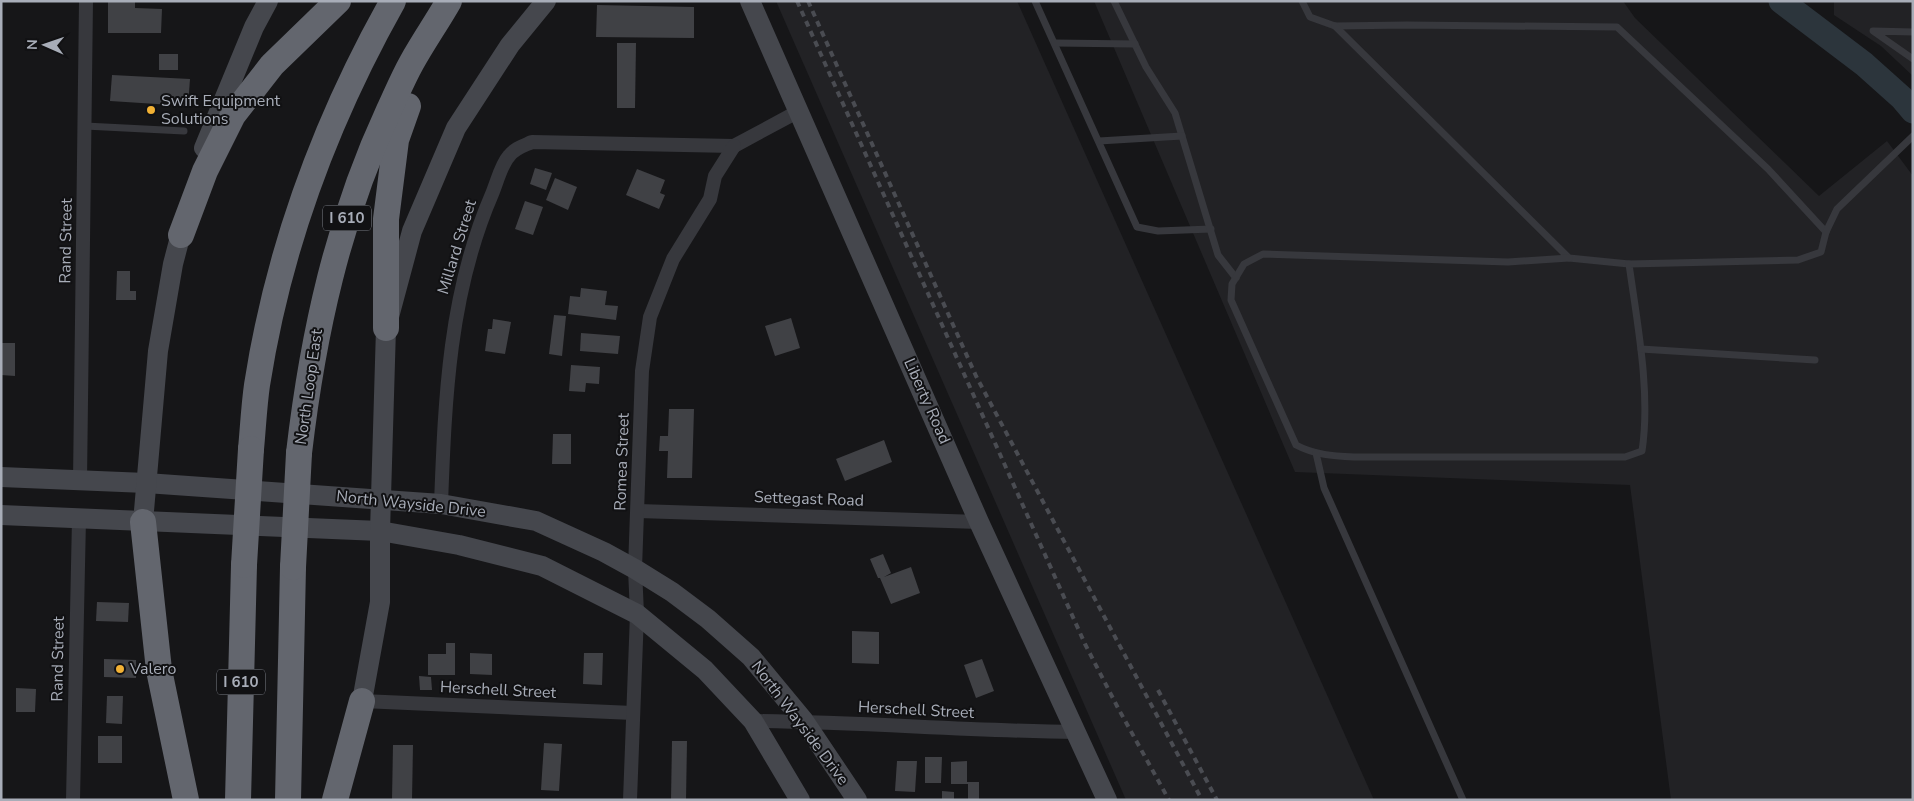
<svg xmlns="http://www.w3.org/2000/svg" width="1914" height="801" viewBox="0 0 1914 801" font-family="'Nunito Sans',sans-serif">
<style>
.built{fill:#222225}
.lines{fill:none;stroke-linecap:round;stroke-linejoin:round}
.river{stroke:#2c353c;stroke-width:25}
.building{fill:#404145}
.lane{stroke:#37383d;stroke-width:7}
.street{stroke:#37383d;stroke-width:14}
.secondary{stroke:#45474d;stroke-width:20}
.highway{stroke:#63666e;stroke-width:26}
.rail{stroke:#4a4c52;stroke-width:4;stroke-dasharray:6 5;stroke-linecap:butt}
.highway-bridge{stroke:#63666e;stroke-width:26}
.poi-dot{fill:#f2b134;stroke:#111113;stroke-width:2}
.labels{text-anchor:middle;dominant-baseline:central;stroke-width:4;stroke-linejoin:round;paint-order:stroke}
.shield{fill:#111113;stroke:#7b7e86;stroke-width:1}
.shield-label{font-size:15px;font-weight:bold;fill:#a8adb8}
.poi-label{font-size:16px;fill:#a8adb8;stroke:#111113;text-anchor:start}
.street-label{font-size:16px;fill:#a8adb8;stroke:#111113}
</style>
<rect width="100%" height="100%" fill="#161618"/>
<!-- built -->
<g class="built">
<path d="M 776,1 L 1017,1 L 1374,800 L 1126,800 Z"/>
<path d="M 1094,1 L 1623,1 L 1635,18 L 1819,196 L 1887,141 L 1913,176 L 1913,800 L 1671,800 L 1630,485 L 1295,472 Z"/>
<path d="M 1834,1 L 1913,1 L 1913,76 L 1881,46 L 1834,15 Z"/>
</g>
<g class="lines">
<!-- river -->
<path class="river" d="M 1781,1 L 1864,64 L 1902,98 L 1913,111"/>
</g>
<!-- building -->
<g class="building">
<path d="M 108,1 L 135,2 L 135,8 L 162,9 L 161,33 L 108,33 Z"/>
<path d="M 597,5 L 694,7 L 694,38 L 596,37 Z"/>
<path d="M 617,43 L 636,43 L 635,108 L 617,108 Z"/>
<rect x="159" y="54" width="19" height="16"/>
<path d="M 112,75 L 190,79 L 188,106 L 110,101 Z"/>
<path d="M 535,168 L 552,173 L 546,190 L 530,184 Z"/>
<path d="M 637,169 L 665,180 L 660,193 L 665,195 L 659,209 L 626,195 Z"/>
<path d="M 555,178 L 577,187 L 568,210 L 546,200 Z"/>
<path d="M 525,201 L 543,207 L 533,235 L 515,229 Z"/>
<path d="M 117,271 L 130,271 L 130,291 L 136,291 L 136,300 L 116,300 Z"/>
<path d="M 581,288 L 607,291 L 605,305 L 618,306 L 616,320 L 568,314 L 570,296 L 580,297 Z"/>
<path d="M 554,315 L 566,316 L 562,356 L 549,354 Z"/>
<path d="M 791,318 L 800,348 L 775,356 L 765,326 Z"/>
<path d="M 493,319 L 511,322 L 505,354 L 485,351 L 488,329 L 492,329 Z"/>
<path d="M 581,333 L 620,336 L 618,354 L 580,351 Z"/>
<path d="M 1,343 L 15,343 L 15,376 L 1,375 Z"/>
<path d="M 571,365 L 600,367 L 599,384 L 586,383 L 585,392 L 569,391 Z"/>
<path d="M 669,409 L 694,409 L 692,478 L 667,478 L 668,451 L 659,451 L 660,436 L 668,436 Z"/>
<path d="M 553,434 L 571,434 L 571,464 L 552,464 Z"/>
<path d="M 884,440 L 892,462 L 845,481 L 836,459 Z"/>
<path d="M 883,554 L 891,573 L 884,577 L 911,567 L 920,593 L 891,604 L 880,578 L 878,578 L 870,559 Z"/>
<path d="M 97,602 L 129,603 L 128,622 L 96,621 Z"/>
<path d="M 852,631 L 879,632 L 879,664 L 852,663 Z"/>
<path d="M 446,643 L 455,643 L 455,675 L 428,675 L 428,654 L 446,654 Z"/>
<path d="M 470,653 L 492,654 L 492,675 L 470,674 Z"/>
<path d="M 584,653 L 603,653 L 602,685 L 583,684 Z"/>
<path d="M 104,659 L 136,660 L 136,678 L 104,677 Z"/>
<path d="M 982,659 L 994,691 L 976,698 L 964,665 Z"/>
<path d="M 419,676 L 431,677 L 432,690 L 420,690 Z"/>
<path d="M 16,688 L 36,689 L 35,712 L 16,712 Z"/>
<path d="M 107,696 L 123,696 L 122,724 L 106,723 Z"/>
<rect x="98" y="736" width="24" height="27"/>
<path d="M 672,741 L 687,741 L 686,800 L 671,800 Z"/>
<path d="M 544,743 L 562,744 L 559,791 L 541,790 Z"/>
<path d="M 393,745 L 413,745 L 412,800 L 392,800 Z"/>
<path d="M 925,757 L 942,757 L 941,783 L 925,783 Z"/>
<path d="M 897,761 L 917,761 L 915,792 L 895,791 Z"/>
<path d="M 967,761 L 967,782 L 979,782 L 979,800 L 968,800 L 968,784 L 951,784 L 951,762 Z"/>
<path d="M 942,791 L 954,792 L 954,800 L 942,800 Z"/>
</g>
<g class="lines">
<!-- lane -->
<g class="lane">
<path d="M 1035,1 L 1137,227 L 1158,231 L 1211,229"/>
<path d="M 1114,1 L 1146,67 L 1175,113 L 1218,255 L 1236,278"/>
<path d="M 1302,1 L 1310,17 L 1335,26 L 1407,25 L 1617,27 L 1768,169 L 1826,232"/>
<path d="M 1335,26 L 1569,258 L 1629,264"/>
<path d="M 1913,32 L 1873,31 L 1913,59"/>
<path d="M 1055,43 L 1135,44"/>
<path d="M 85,126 L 184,131"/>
<path d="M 1099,141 L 1182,136"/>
<path d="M 1569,258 L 1508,262 L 1263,254 L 1244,264 L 1232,284 L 1231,300 L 1296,445 C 1315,455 1333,456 1354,457 L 1625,457 L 1642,451 C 1651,393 1637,322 1629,264 L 1798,260 L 1821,252 L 1826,232 L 1837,209 L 1913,136"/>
<path d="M 1641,349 L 1815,360"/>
<path d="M 1316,453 L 1324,488 L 1463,800"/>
</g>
<!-- street -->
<g class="street">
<path d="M 80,481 L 86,1"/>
<path d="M 441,504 C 445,398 449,293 492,194 C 497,182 501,165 509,156 C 515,148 523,146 532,142 L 734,146 L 799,111"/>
<path d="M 638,511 L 979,522"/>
<path d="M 362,701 L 633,713"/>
<path d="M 753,721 C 861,722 969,731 1077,732"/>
<path d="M 73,800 L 79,519"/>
<path d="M 630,800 L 637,614 L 635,569 L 642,371 L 650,317 L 673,259 L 710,199 L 715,176 L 734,146"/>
</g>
<!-- secondary -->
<g class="secondary">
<path d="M 750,1 L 979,522 L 1107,800"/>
<path d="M 204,148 L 254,27 L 268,1"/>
<path d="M 1,477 L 146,483 L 441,504 L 536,521 L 604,552 L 635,569 L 672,592 L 708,619 L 751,657 L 804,721 L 857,800"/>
<path d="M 1,515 L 380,531 L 459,545 L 542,566 L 637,614 L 705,670 L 753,721 L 800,800"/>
<path d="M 143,522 L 158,351 L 173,264 L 184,222"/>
<path d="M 362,701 L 380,602 L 380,531 L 386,328 L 412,231 L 456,128 L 510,45 L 546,1"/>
</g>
<!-- highway -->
<g class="highway">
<path d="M 181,235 L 205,171 L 233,115 L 272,65 L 338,1"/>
<path d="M 386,328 L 386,219 L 396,140 L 408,106"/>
<path d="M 251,449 C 253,428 254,406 257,385 C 278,250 326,120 393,1"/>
<path d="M 299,453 C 313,333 338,220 389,110 C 396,95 403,78 412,62 C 423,42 437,22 449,1"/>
<path d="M 143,522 L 159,670 L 186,800"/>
<path d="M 238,800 L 244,565"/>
<path d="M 288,800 L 293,567"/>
<path d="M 335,800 L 362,701"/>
</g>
<!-- rail -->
<g class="rail">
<path d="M 797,1 L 1085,644 L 1118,708 L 1169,800"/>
<path d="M 808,1 L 976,376 L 1202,800"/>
<path d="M 1158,690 L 1217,800"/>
</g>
<!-- highway-bridge -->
<g class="highway-bridge">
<path d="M 244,565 L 251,449"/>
<path d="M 293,567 L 299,453"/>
</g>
</g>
<!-- markers -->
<g class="poi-dot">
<circle cx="151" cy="110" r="5"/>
<circle cx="120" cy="669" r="5"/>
</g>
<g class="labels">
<!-- shield labels -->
<g class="shield">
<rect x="323" y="205.5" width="48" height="25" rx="4"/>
<rect x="217" y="669.5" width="48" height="25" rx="4"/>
</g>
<g class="shield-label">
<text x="347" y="218">I 610</text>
<text x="241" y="682">I 610</text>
</g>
<!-- poi labels -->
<g class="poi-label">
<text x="161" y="101">Swift Equipment<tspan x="161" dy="18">Solutions</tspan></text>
<text x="130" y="669">Valero</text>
</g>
<!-- street labels -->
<g class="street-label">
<text transform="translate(66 241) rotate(-89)">Rand Street</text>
<text transform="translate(457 247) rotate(-73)">Millard Street</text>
<text transform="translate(309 387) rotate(-82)">North Loop East</text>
<text transform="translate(927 401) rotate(66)">Liberty Road</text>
<text transform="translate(622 462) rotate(-88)">Romea Street</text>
<text transform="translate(809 499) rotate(2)">Settegast Road</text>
<text transform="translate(411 504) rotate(6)">North Wayside Drive</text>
<text transform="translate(58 659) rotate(-89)">Rand Street</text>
<text transform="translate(498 690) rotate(3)">Herschell Street</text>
<text transform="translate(916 710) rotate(3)">Herschell Street</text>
<text transform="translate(800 723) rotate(53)">North Wayside Drive</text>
</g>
</g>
<!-- border -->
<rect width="1914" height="801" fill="none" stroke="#a8adb8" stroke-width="5"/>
<!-- north arrow -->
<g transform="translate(45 45) rotate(272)" stroke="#111113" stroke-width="4" paint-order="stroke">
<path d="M0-4L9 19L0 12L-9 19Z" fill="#a8adb8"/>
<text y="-8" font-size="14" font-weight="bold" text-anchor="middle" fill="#a8adb8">N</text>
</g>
</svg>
